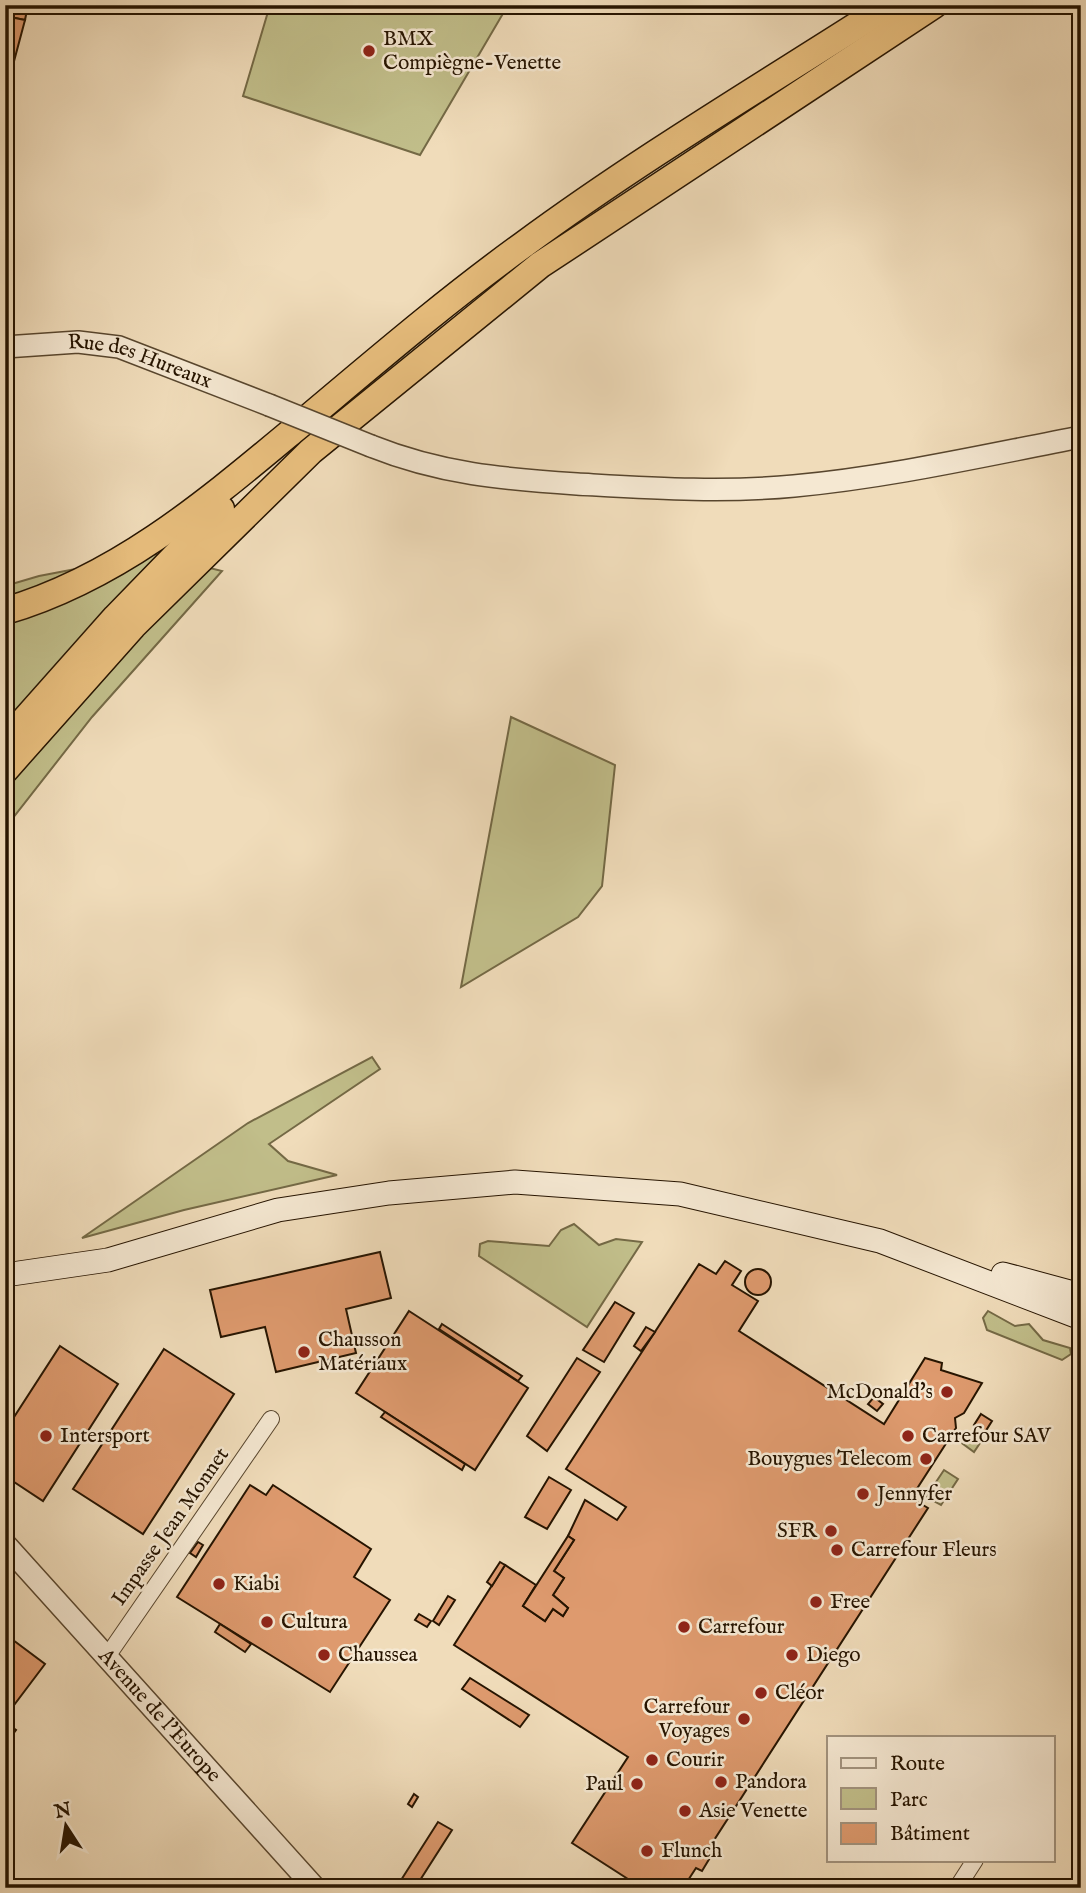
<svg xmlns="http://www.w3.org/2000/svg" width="1086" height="1893" viewBox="0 0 1086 1893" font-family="'IM FELL English',serif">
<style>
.green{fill:#c1be8a;stroke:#746945;stroke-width:2}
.building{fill:#de9a6e;stroke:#261400;stroke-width:2}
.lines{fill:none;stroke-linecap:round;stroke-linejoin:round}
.minor-casing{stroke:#58462e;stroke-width:18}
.tertiary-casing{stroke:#58462e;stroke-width:24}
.secondary-casing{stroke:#261400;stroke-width:25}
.trunk-casing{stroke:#261400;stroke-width:29}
.minor{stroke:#f5e8d2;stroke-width:16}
.tertiary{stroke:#f5e8d2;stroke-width:21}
.secondary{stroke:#f5e8d2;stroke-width:23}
.trunk{stroke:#e8be7d;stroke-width:26}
.tertiary-bridge-casing{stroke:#58462e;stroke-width:24;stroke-linecap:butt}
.tertiary-bridge{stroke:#f5e8d2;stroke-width:21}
.poi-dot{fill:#8f2418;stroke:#f5e8d2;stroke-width:2.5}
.labels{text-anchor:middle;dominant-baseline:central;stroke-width:5;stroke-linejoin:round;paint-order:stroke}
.poi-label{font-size:21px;fill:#261400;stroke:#f5e8d2;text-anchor:start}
.street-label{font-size:21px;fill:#261400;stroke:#f5e8d2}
</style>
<rect width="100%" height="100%" fill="#f0dcba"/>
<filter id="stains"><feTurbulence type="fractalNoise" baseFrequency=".00286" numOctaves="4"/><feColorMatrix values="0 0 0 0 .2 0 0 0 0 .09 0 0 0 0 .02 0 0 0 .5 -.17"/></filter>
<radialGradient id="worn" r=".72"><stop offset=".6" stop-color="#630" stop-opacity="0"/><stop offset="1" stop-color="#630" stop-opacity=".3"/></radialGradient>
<!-- green -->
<g class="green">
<path d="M 270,5 L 508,5 L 420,155 L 243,96 Z"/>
<path d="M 154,554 L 222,571 L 92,717 L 5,828 L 5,586 L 39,576 Z"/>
<path d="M 511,717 L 615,765 L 602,886 L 578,917 L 461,987 Z"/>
<path d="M 372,1057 L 380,1069 L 269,1144 L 288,1161 L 337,1175 L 184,1210 L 82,1238 L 248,1123 Z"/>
<path d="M 574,1224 L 599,1245 L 616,1239 L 642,1242 L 587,1327 L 479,1256 L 480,1244 L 488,1241 L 549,1246 L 561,1230 Z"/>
<path d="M 988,1311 L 1015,1326 L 1029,1324 L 1043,1340 L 1070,1348 L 1071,1354 L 1062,1360 L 987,1330 L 983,1318 Z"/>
<path d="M 964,1433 L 980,1443 L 974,1452 L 959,1441 Z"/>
<path d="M 944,1470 L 958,1479 L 941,1505 L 926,1497 Z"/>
</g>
<!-- building -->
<g class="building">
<path d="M 5,5 L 28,5 L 25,20 L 5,16 Z"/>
<path d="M 5,16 L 25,20 L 5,95 Z"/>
<path d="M 380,1252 L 391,1298 L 346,1309 L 356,1353 L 276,1372 L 265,1327 L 221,1337 L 210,1290 Z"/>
<path d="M 725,1261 L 741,1271 L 732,1285 L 758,1301 L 739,1331 L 884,1424 L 925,1358 L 942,1363 L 941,1370 L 982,1383 L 964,1413 L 955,1418 L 956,1428 L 911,1498 L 928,1508 L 709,1848 L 714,1851 L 702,1871 L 696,1868 L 683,1888 L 642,1888 L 572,1843 L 628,1757 L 454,1645 L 505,1565 L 536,1585 L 523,1606 L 545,1621 L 553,1609 L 563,1616 L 568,1608 L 553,1595 L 564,1578 L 554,1571 L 574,1540 L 568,1536 L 585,1500 L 617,1520 L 626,1507 L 566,1469 L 699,1264 L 716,1274 Z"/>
<circle cx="758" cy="1282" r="13"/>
<path d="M 615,1302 L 634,1313 L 604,1362 L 583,1350 Z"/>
<path d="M 409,1311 L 528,1388 L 475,1470 L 356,1393 Z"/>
<path d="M 442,1324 L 522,1376 L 518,1381 L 439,1329 Z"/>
<path d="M 646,1327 L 655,1332 L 641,1351 L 634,1346 Z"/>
<path d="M 60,1346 L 118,1384 L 43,1501 L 8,1478 L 5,1431 Z"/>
<path d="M 164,1349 L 234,1394 L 143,1534 L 73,1489 Z"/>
<path d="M 577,1358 L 600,1372 L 547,1451 L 527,1436 Z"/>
<path d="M 874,1397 L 883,1404 L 877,1411 L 868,1404 Z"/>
<path d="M 385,1412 L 465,1464 L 462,1470 L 381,1417 Z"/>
<path d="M 981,1414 L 992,1421 L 985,1432 L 974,1425 Z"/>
<path d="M 549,1477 L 571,1490 L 547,1529 L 525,1517 Z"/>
<path d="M 250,1485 L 266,1495 L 273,1485 L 371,1549 L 354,1577 L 390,1600 L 330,1692 L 177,1597 Z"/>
<path d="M 568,1536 L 574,1540 L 554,1571 L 564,1578 L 553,1595 L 568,1608 L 563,1616 L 553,1609 L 545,1621 L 523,1606 Z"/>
<path d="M 198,1542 L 203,1545 L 196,1557 L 190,1553 Z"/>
<path d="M 500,1562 L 505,1565 L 492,1586 L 487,1582 Z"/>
<path d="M 448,1596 L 455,1600 L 439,1625 L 433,1621 Z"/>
<path d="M 419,1614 L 431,1621 L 427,1627 L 415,1620 Z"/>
<path d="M 220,1624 L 251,1644 L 245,1652 L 215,1632 Z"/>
<path d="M 5,1634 L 45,1664 L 5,1717 Z"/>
<path d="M 470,1678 L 529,1715 L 520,1727 L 462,1689 Z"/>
<path d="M 5,1722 L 16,1730 L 5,1745 Z"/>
<path d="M 414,1794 L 418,1797 L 412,1807 L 408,1804 Z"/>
<path d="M 438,1822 L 452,1830 L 415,1888 L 396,1888 Z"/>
</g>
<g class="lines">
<!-- minor casing -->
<g class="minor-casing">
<g id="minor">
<path d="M 106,1658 L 271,1419"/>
<path d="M 957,1888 L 975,1860"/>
</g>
</g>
<!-- tertiary casing -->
<g class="tertiary-casing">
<g id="tertiary">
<path id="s1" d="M 5,347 L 78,342 L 119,347 L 269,405"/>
<path d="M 371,446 C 441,474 503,479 577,484 C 649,488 722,493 794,486 C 891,477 986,455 1081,437"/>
<path id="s2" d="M 5,1544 L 315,1888"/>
</g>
</g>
<!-- secondary casing -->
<g class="secondary-casing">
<g id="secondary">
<path d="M 1003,1274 L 1081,1295"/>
<path d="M 5,1275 L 108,1260 L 278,1210 L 389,1193 L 515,1182 L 680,1194 L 880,1241 L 1081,1318"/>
</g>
</g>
<!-- trunk casing -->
<g class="trunk-casing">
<g id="trunk">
<path d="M 5,611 C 118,578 207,502 296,428 C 370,366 444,302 523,245 C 641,158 766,84 889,5"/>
<path d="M 5,742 L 116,617 L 221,509"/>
<path d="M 5,770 L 133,626 L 311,451 L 540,265 L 934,5"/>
</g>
</g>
<!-- minor -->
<use href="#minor" class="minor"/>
<!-- tertiary -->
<use href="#tertiary" class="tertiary"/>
<!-- secondary -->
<use href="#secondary" class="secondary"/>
<!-- trunk -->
<use href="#trunk" class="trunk"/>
<!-- tertiary-bridge casing -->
<g class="tertiary-bridge-casing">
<path id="tertiary-bridge" d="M 269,405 L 371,446"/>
</g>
<!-- tertiary-bridge -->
<use href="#tertiary-bridge" class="tertiary-bridge"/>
</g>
<!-- markers -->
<g class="poi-dot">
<circle cx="369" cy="51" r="7"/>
<circle cx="304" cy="1352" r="7"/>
<circle cx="947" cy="1392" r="7"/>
<circle cx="46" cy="1436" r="7"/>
<circle cx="908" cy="1436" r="7"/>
<circle cx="926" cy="1459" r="7"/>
<circle cx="863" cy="1494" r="7"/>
<circle cx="831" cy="1531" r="7"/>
<circle cx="837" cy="1550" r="7"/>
<circle cx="219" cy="1584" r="7"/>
<circle cx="816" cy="1602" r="7"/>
<circle cx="267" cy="1622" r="7"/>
<circle cx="684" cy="1627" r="7"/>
<circle cx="324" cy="1655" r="7"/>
<circle cx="792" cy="1655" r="7"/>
<circle cx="761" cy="1693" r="7"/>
<circle cx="744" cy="1719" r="7"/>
<circle cx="652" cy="1760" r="7"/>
<circle cx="721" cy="1782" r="7"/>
<circle cx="637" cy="1784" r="7"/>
<circle cx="685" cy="1811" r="7"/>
<circle cx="647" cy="1851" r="7"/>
</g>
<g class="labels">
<!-- poi labels -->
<g class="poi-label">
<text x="383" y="39">BMX<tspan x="383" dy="24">Compiègne-Venette</tspan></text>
<text x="318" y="1340">Chausson<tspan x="318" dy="24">Matériaux</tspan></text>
<text x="933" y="1392" text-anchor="end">McDonald's</text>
<text x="60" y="1436">Intersport</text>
<text x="922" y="1436">Carrefour SAV</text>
<text x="912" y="1459" text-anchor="end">Bouygues Telecom</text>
<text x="877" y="1494">Jennyfer</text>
<text x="817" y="1531" text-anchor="end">SFR</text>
<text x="851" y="1550">Carrefour Fleurs</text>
<text x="233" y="1584">Kiabi</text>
<text x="830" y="1602">Free</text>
<text x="281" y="1622">Cultura</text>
<text x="698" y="1627">Carrefour</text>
<text x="338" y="1655">Chaussea</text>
<text x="806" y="1655">Diego</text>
<text x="775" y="1693">Cléor</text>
<text x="730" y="1707" text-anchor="end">Carrefour<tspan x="730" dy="24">Voyages</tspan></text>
<text x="666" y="1760">Courir</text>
<text x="735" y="1782">Pandora</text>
<text x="623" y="1784" text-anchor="end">Paul</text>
<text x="699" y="1811">Asie Venette</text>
<text x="661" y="1851">Flunch</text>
</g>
<!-- street labels -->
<g class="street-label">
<text stroke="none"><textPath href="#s1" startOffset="138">Rue des Hureaux</textPath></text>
<text transform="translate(171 1527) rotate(-55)">Impasse Jean Monnet</text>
<text stroke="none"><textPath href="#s2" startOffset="231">Avenue de l'Europe</textPath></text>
</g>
</g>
<!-- margin -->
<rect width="1086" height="1893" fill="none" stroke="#f0dcba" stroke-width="28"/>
<rect x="7" y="7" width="1072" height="1879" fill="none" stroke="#261400" stroke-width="3.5"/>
<rect x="14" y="14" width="1058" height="1865" fill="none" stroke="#261400" stroke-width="2"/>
<!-- legend -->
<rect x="827" y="1736" width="228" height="126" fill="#f5e8d2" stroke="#a2937e" stroke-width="2"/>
<rect x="841" y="1758" width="35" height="10" fill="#f5e8d2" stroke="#a2937e" stroke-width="2"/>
<text x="890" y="1770" font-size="21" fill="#261400">Route</text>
<rect x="841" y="1788" width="35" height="21" fill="#c1be8a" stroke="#a2937e" stroke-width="2"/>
<text x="890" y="1806" font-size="21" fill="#261400">Parc</text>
<rect x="841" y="1823" width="35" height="21" fill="#de9a6e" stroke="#a2937e" stroke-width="2"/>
<text x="890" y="1840" font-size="21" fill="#261400">Bâtiment</text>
<!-- north arrow -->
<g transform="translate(66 1826) rotate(348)" stroke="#f5e8d2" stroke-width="5" paint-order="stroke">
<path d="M0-5L12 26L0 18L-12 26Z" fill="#261400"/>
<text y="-10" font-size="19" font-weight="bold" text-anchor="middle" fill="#261400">N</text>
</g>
<rect width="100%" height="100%" filter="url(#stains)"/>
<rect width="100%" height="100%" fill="url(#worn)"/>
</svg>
